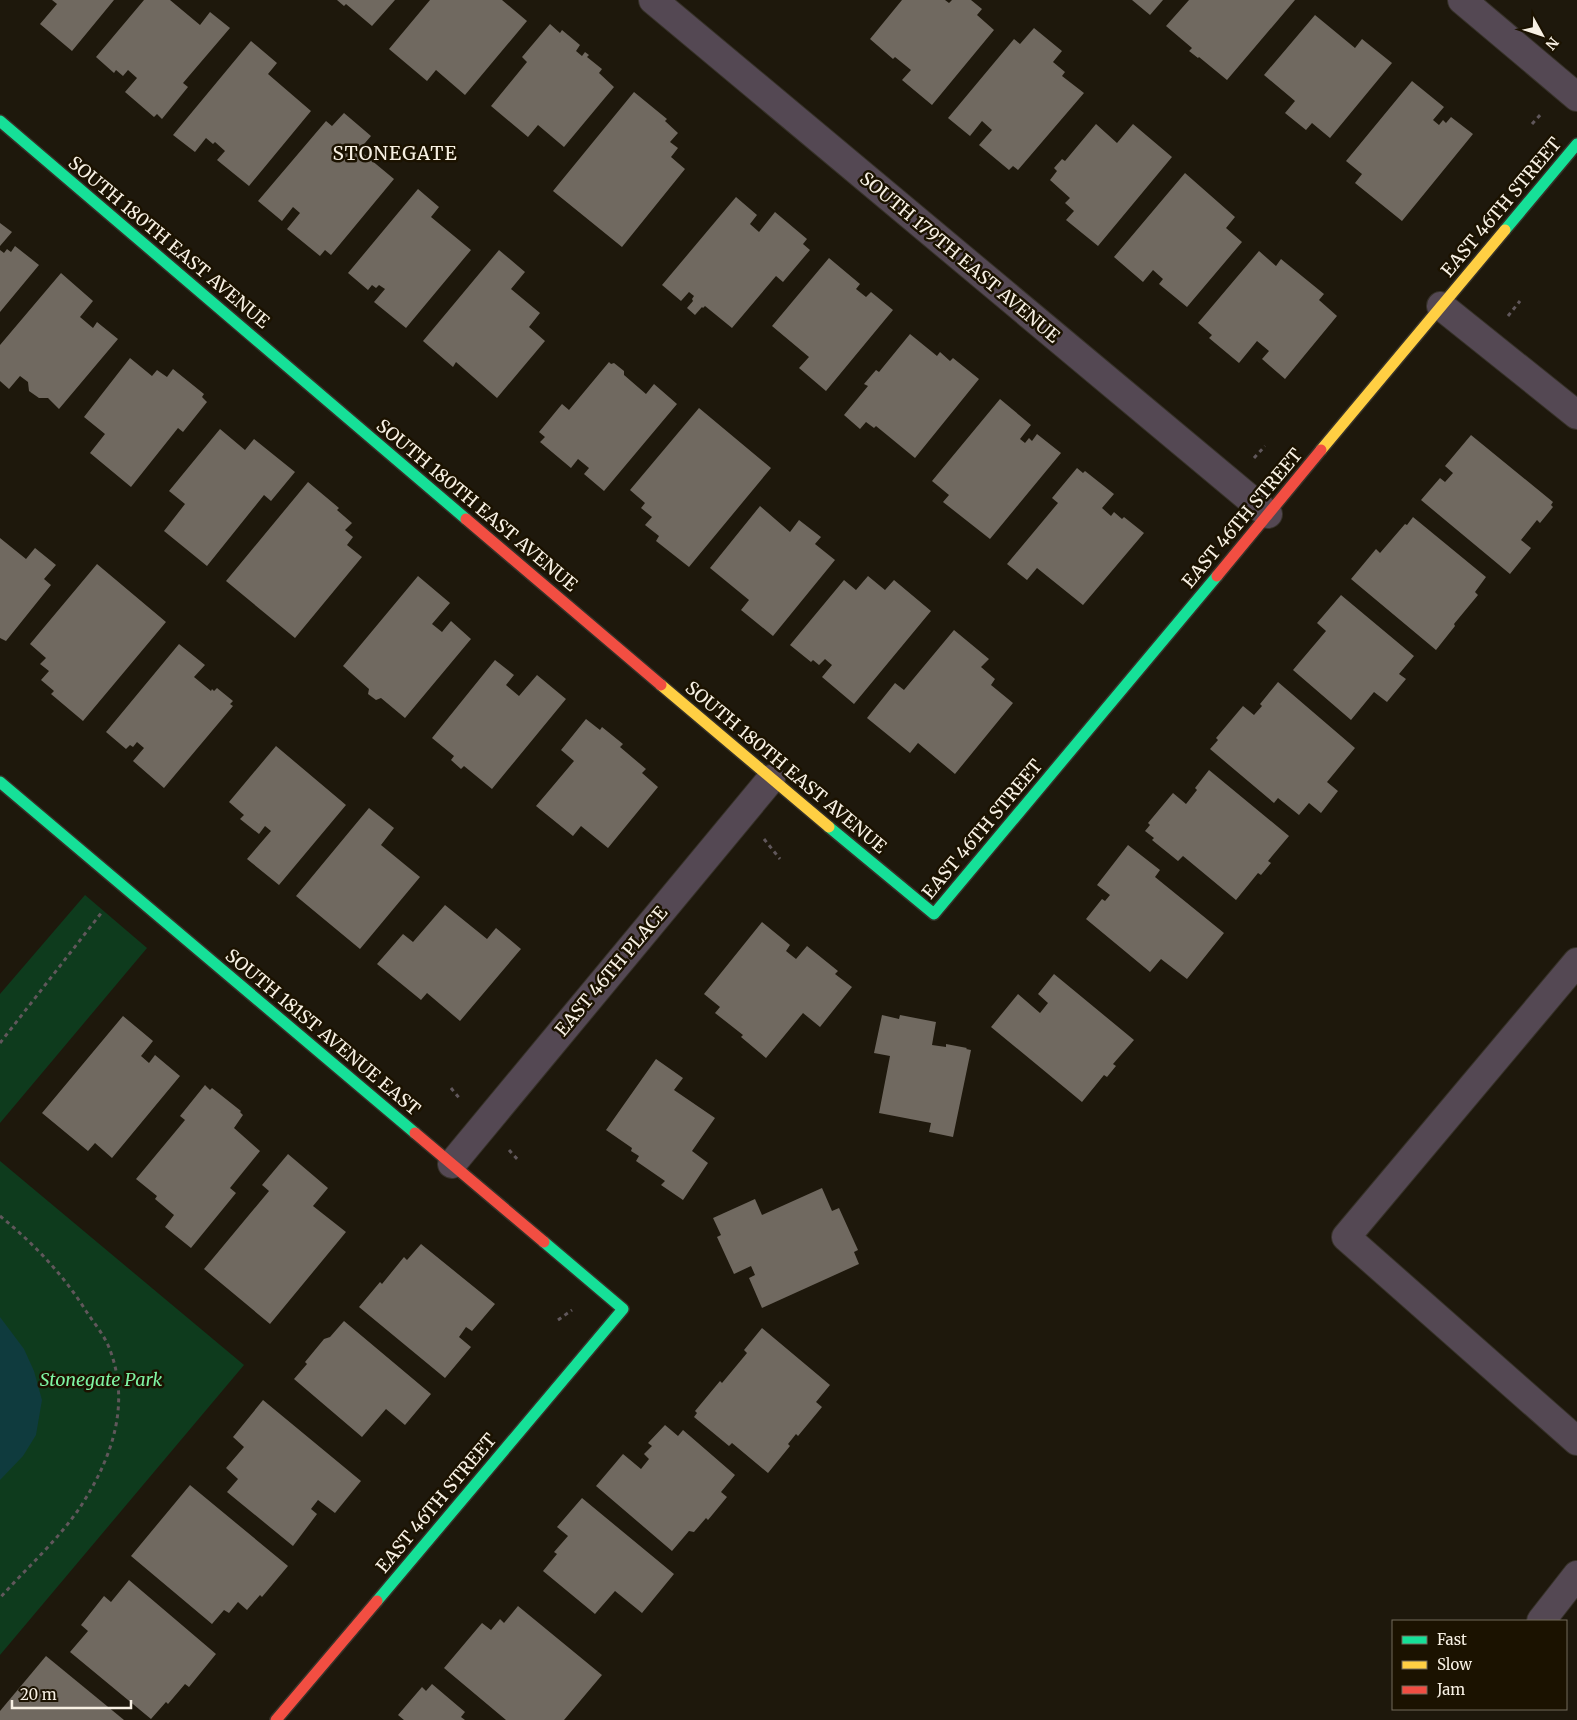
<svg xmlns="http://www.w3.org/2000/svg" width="1577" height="1720" viewBox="0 0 1577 1720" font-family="Merriweather,serif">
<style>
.green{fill:#0e3b1d}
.water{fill:#0f3b3e}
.building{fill:#706960}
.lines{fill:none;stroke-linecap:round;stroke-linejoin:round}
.street-casing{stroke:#363128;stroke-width:30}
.fast-casing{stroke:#363128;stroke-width:14}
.slow-casing{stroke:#363128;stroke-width:14}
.jam-casing{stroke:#363128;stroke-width:14}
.path{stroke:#60575b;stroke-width:3;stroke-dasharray:4 4;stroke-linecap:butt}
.street{stroke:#544853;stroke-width:28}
.fast{stroke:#16e098;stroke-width:11}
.slow{stroke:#ffcf43;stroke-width:11}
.jam{stroke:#f24e42;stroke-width:11}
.labels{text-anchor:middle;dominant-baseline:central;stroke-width:5;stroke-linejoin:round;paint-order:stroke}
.street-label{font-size:18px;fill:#f7f0e3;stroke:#1b1200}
.park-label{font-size:18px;font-style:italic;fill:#7ef4a2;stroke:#1b1200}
.neighbourhood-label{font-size:19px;letter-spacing:1px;fill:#f7f0e3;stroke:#1b1200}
</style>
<rect width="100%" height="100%" fill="#1e180c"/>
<!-- green -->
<g class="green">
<path d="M 85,895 L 147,948 L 0,1123 L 0,994 Z"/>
<path d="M 0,1161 L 244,1365 L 0,1655 Z"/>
</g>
<!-- water -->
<path class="water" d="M 0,1317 L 24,1349 L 34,1371 L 42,1400 L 36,1435 L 23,1456 L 0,1480 Z"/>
<!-- building -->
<g class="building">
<path d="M 52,0 L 114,0 L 72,51 L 40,24 L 57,4 Z"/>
<path d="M 144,0 L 170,0 L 200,25 L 210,12 L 230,28 L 183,83 L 188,87 L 162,119 L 157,114 L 154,117 L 125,92 L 137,78 L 128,70 L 123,76 L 116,70 L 114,73 L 96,57 Z"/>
<path d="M 337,0 L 395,0 L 372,26 L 346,4 L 344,6 Z"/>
<path d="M 430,0 L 502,0 L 527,21 L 465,95 L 436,70 L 427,81 L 389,49 Z"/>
<path d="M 902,0 L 945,0 L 949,3 L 952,0 L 971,0 L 982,9 L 977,15 L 994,30 L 932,105 L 902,80 L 911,70 L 895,57 L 893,59 L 870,39 Z"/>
<path d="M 1132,0 L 1163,0 L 1150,15 Z"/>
<path d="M 1189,0 L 1295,0 L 1227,80 L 1199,57 L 1198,58 L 1189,51 L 1192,48 L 1166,26 Z"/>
<path d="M 1315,15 L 1355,48 L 1362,39 L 1392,63 L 1330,138 L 1312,123 L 1306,130 L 1285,113 L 1295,101 L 1264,75 Z"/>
<path d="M 550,24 L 560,33 L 562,30 L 580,45 L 576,51 L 582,56 L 585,52 L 589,55 L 587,57 L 602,69 L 599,73 L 614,87 L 564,147 L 538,125 L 528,137 L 491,106 L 527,62 L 522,57 Z"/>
<path d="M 1034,28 L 1062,51 L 1053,62 L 1065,72 L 1062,76 L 1084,93 L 1018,170 L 1013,166 L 1009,170 L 979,145 L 992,130 L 982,121 L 970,136 L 948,118 L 1014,39 L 1020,44 Z"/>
<path d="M 251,41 L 277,63 L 268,74 L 311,111 L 249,186 L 217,160 L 225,151 L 215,142 L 213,144 L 206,138 L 195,152 L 173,135 Z"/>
<path d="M 1412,81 L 1444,107 L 1433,120 L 1439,125 L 1443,120 L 1446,123 L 1451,117 L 1473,134 L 1402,221 L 1355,183 L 1362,174 L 1346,161 Z"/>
<path d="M 634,92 L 667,119 L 665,121 L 678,133 L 670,142 L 678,148 L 671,157 L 685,169 L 622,247 L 553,191 Z"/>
<path d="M 344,113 L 371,136 L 359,150 L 394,179 L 331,255 L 325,250 L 320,256 L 287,229 L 300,213 L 293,207 L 282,221 L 258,201 L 326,121 L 332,126 Z"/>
<path d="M 1096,124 L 1117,143 L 1133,124 L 1172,157 L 1098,246 L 1066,220 L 1074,211 L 1065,203 L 1070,198 L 1050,180 L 1057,171 L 1054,168 L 1062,159 L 1065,161 Z"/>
<path d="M 1185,173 L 1235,217 L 1226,228 L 1242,242 L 1187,307 L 1159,284 L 1163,279 L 1153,270 L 1143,282 L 1114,257 Z"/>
<path d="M 418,189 L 439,207 L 431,217 L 471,250 L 406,328 L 374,302 L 385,289 L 379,285 L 376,288 L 372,285 L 368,290 L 348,273 Z"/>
<path d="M 736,197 L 757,215 L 750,224 L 759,232 L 775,212 L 807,239 L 803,244 L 810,250 L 783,282 L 776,276 L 732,328 L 705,306 L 703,308 L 702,307 L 695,315 L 687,308 L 693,301 L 692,299 L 694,296 L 689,292 L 681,301 L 662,285 Z"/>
<path d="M 0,223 L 12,232 L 0,246 Z"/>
<path d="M 15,246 L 39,265 L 0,312 L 0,250 L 4,253 L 7,249 L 11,252 Z"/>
<path d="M 499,250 L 525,272 L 511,289 L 540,313 L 529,327 L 545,341 L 497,398 L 456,362 L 453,367 L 423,341 Z"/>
<path d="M 1259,251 L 1276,266 L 1281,259 L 1324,294 L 1319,300 L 1337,316 L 1285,379 L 1262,359 L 1269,351 L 1257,341 L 1239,363 L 1209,338 L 1212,335 L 1198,323 Z"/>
<path d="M 829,258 L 860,284 L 856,289 L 866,297 L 871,292 L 893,310 L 826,391 L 799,368 L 809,357 L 772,326 Z"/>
<path d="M 61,273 L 93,301 L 80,317 L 93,328 L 97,322 L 118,339 L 59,409 L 48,398 L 39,398 L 29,391 L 28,382 L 20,376 L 9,389 L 0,381 L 0,345 Z"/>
<path d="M 910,334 L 937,356 L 940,352 L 950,361 L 953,358 L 979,379 L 915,458 L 876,426 L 874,428 L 866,422 L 860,429 L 844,415 L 868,386 L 864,384 L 876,370 L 879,372 Z"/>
<path d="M 130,358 L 152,376 L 157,370 L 167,377 L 173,369 L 204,394 L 202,397 L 207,402 L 183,432 L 178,428 L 131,487 L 90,453 L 105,434 L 84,417 Z"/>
<path d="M 609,362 L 611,364 L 614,363 L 624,371 L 624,375 L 646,394 L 654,384 L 677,404 L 604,491 L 584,474 L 589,468 L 578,459 L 571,468 L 540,442 L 545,437 L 539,432 L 562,404 L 569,410 Z"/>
<path d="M 1000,399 L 1031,425 L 1020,439 L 1025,443 L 1029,438 L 1032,441 L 1037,434 L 1061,453 L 990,539 L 943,502 L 949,495 L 932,481 Z"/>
<path d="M 699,408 L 771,468 L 689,567 L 656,541 L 659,536 L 645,525 L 652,517 L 641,508 L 645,503 L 630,490 Z"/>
<path d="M 220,429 L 245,450 L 254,439 L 295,472 L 271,501 L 264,495 L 207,566 L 164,531 L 185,504 L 169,491 Z"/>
<path d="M 1471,435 L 1553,502 L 1551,505 L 1553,507 L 1540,523 L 1537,520 L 1521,540 L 1531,548 L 1510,574 L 1421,500 L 1440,478 L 1445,482 L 1453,473 L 1445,466 Z"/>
<path d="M 1077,468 L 1083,473 L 1085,471 L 1114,494 L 1102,508 L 1111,516 L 1114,512 L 1122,519 L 1124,517 L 1144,533 L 1083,605 L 1037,568 L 1027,580 L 1007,564 L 1058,503 L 1052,498 Z"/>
<path d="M 308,482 L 339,508 L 337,510 L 352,523 L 345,530 L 353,537 L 347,545 L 362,557 L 295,638 L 226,581 Z"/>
<path d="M 760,506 L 790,532 L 799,520 L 821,537 L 815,544 L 835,560 L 773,636 L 741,610 L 749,600 L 710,568 Z"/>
<path d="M 1413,517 L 1486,577 L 1475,592 L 1478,595 L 1454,624 L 1455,626 L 1436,650 L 1351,579 L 1376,549 L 1380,553 L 1405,524 L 1407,525 Z"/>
<path d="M 0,538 L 26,559 L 35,548 L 56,565 L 44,579 L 51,585 L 6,641 L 0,638 Z"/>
<path d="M 97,564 L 166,622 L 83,721 L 51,694 L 54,691 L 41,680 L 49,671 L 40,664 L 46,658 L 30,644 Z"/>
<path d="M 418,576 L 450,603 L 432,624 L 442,632 L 451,621 L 471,639 L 405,718 L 381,698 L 376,700 L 368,694 L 369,689 L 343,666 Z"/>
<path d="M 868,576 L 885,590 L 894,580 L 931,611 L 854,704 L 822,677 L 832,665 L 825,659 L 819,665 L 813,660 L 811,662 L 790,645 L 844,580 L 856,590 Z"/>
<path d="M 1341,595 L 1414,656 L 1399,674 L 1406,679 L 1387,702 L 1374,692 L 1351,720 L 1293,670 L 1326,631 L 1317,623 Z"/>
<path d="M 954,630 L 989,659 L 981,667 L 995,679 L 991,685 L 1013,703 L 955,774 L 918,743 L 910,753 L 867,718 L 895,683 L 904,690 Z"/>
<path d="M 179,644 L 205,665 L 194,677 L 211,691 L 212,689 L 214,691 L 217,688 L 233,701 L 230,704 L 233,706 L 164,788 L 133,761 L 144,748 L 137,742 L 133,747 L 130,745 L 126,749 L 106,732 Z"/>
<path d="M 495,660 L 514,675 L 506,685 L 519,696 L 537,675 L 566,699 L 492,789 L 464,766 L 461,769 L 451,760 L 454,756 L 432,738 Z"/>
<path d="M 1278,682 L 1355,748 L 1327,782 L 1338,791 L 1321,813 L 1309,803 L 1299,815 L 1278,798 L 1274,803 L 1210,749 L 1218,740 L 1216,738 L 1243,706 L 1254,715 L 1262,706 L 1260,704 Z"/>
<path d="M 586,719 L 600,730 L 602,727 L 623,744 L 620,747 L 646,769 L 642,773 L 658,787 L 608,848 L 581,826 L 573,836 L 536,806 L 574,761 L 561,750 Z"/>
<path d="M 276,746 L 346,805 L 279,885 L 247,859 L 271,831 L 265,826 L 259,834 L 240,819 L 244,815 L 229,802 Z"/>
<path d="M 1209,770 L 1289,836 L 1268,861 L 1271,863 L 1261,875 L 1258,873 L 1236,900 L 1183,856 L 1178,861 L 1152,840 L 1154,838 L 1145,831 L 1150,825 L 1148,823 L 1173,793 L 1186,804 L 1197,790 L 1195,788 Z"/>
<path d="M 369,808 L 394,828 L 381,845 L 420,877 L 360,949 L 296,896 Z"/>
<path d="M 1128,845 L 1160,870 L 1155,877 L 1224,933 L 1187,979 L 1161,959 L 1150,972 L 1086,919 L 1102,899 L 1105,901 L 1110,895 L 1097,885 Z"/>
<path d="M 445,905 L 487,939 L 496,928 L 521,949 L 460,1021 L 427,993 L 421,1000 L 377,964 L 403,934 L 413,942 Z"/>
<path d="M 762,922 L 790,945 L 786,951 L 796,959 L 807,946 L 838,971 L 835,974 L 852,987 L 820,1027 L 803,1013 L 766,1058 L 741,1037 L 743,1035 L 715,1013 L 720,1007 L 704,994 Z"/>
<path d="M 1054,974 L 1134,1040 L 1113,1064 L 1116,1066 L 1107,1077 L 1104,1075 L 1082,1102 L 991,1027 L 1018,994 L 1040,1013 L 1048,1003 L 1038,994 Z"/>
<path d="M 882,1015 L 899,1019 L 900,1015 L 936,1022 L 932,1045 L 946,1047 L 946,1044 L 967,1048 L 966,1049 L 971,1050 L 953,1137 L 929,1132 L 931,1123 L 879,1113 L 890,1056 L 874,1053 Z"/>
<path d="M 123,1016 L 153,1041 L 141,1056 L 149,1063 L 155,1055 L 180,1076 L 112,1158 L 95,1143 L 88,1151 L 42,1113 Z"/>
<path d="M 656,1059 L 683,1078 L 674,1090 L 715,1118 L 692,1151 L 708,1163 L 683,1200 L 661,1185 L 665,1181 L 636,1161 L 639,1156 L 631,1151 L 632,1148 L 606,1130 Z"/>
<path d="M 205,1085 L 210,1090 L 212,1088 L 241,1111 L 240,1112 L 243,1115 L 234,1128 L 260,1151 L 230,1188 L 236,1193 L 191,1248 L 165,1227 L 174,1215 L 155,1199 L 157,1196 L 136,1179 L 185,1120 L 180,1116 Z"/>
<path d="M 288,1154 L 328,1188 L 313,1206 L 346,1232 L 270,1324 L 204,1269 L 269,1191 L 262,1185 Z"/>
<path d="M 822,1188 L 832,1211 L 839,1208 L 858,1250 L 854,1252 L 859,1264 L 762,1308 L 749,1278 L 755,1275 L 751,1266 L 734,1274 L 717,1237 L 721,1235 L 713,1218 L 755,1199 L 762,1215 Z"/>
<path d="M 421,1244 L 495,1304 L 472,1331 L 466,1327 L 459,1337 L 471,1347 L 445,1378 L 359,1307 L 380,1282 L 382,1284 L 404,1257 L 407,1260 Z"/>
<path d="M 344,1321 L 431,1394 L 405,1425 L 386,1409 L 362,1437 L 294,1379 L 307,1364 L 305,1362 L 324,1339 L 330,1337 Z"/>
<path d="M 762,1328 L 830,1385 L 816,1402 L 822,1407 L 798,1436 L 796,1434 L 788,1444 L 790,1446 L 768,1473 L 732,1443 L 729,1446 L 694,1417 L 697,1413 L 695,1411 L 720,1381 L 722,1383 L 747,1353 L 744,1350 Z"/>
<path d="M 263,1400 L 361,1481 L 335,1513 L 318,1500 L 311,1509 L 317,1514 L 293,1546 L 227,1492 L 238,1479 L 226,1468 L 244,1447 L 233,1437 Z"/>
<path d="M 665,1425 L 678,1436 L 683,1430 L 735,1475 L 721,1492 L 727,1497 L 708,1520 L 706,1518 L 694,1532 L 689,1531 L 672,1551 L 596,1486 L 623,1454 L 641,1469 L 649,1459 L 644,1454 L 652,1446 L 648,1443 Z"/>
<path d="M 190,1485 L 288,1566 L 262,1597 L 260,1595 L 247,1610 L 238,1602 L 229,1613 L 224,1610 L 212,1624 L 131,1556 Z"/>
<path d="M 582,1498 L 674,1574 L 642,1613 L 615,1591 L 595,1614 L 543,1571 L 557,1554 L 554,1552 L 568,1536 L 557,1527 Z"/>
<path d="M 129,1580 L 216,1654 L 189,1687 L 185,1684 L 168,1704 L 166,1702 L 151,1719 L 70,1652 L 88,1631 L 81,1625 L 104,1596 L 111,1602 Z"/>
<path d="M 518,1606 L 602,1675 L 564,1720 L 506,1720 L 444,1668 L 482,1623 L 491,1630 L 500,1619 L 504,1623 Z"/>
<path d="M 46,1656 L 124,1720 L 0,1720 L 0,1711 Z"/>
<path d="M 432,1684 L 465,1712 L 461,1717 L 465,1720 L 404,1720 L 398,1715 L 422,1687 L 426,1691 Z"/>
</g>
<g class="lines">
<!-- street casing -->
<g class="street-casing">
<g id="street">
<path d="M 653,0 L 1268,514"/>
<path d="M 1462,0 L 1577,97"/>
<path d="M 1441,306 L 1577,415"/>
<path d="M 1577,962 L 1346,1237 L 1577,1441"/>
<path d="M 452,1164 L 771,779"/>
<path d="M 1541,1621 L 1577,1575"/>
</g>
</g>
<!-- fast casing -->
<g class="fast-casing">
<g id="fast">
<path d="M 0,121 L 466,519"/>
<path d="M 1505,230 L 1577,144"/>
<path d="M 0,782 L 415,1133"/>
<path d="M 829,827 L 934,914 L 1217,576"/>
<path d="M 377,1601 L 623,1309 L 544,1242"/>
</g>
</g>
<!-- slow casing -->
<g class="slow-casing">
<g id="slow">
<path d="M 1321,450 L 1505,230"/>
<path d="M 661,685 L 829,827"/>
</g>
</g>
<!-- jam casing -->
<g class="jam-casing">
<g id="jam">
<path d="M 466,519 L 661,685"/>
<path d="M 1217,576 L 1321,450"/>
<path d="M 415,1133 L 544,1242"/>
<path d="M 276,1720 L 377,1601"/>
</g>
</g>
<!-- path -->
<g class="path">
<path d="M 1532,124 L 1542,113"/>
<path d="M 1508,316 L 1520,301"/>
<path d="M 1254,458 L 1265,446"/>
<path d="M 764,839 L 780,859"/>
<path d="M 0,1043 L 102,912"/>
<path d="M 451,1088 L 460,1099"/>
<path d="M 509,1150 L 519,1161"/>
<path d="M 0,1216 C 33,1243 63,1274 86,1311 C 94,1323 105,1336 110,1350 C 130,1403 113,1455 84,1501 C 62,1537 28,1566 0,1598"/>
<path d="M 558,1320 L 572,1310"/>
</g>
<!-- street -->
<use href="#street" class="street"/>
<!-- fast -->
<use href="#fast" class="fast"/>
<!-- slow -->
<use href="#slow" class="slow"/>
<!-- jam -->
<use href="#jam" class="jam"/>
</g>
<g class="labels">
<!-- street labels -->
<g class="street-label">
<text transform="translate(1501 207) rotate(-50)">EAST 46TH STREET</text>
<text transform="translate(169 242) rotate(40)">SOUTH 180TH EAST AVENUE</text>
<text transform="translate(960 257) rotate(40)">SOUTH 179TH EAST AVENUE</text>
<text transform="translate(477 505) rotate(40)">SOUTH 180TH EAST AVENUE</text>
<text transform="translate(1242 518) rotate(-50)">EAST 46TH STREET</text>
<text transform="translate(786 767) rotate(40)">SOUTH 180TH EAST AVENUE</text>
<text transform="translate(982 829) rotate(-50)">EAST 46TH STREET</text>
<text transform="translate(611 971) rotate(-50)">EAST 46TH PLACE</text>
<text transform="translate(323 1032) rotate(40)">SOUTH 181ST AVENUE EAST</text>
<text transform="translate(436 1503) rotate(-50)">EAST 46TH STREET</text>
</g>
<!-- park labels -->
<g class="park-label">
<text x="101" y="1379">Stonegate Park</text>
</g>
<!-- neighbourhood labels -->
<g class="neighbourhood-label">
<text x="395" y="153">STONEGATE</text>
</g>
</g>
<!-- legend -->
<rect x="1392" y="1620" width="175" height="90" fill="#1b1200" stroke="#736b5b"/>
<rect x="1402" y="1636" width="25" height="8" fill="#16e098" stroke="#736b5b"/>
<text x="1437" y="1645" font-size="15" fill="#f7f0e3">Fast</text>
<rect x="1402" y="1661" width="25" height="8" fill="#ffcf43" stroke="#736b5b"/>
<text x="1437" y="1670" font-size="15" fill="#f7f0e3">Slow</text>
<rect x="1402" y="1686" width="25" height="8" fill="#f24e42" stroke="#736b5b"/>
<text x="1437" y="1695" font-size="15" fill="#f7f0e3">Jam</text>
<!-- north arrow -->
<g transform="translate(1542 35) rotate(130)" stroke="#1b1200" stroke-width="4" paint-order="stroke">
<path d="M0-4L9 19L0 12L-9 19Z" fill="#f7f0e3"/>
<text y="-8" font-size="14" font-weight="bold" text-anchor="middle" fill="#f7f0e3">N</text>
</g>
<!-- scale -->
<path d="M12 1700v8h119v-8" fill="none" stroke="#f7f0e3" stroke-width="2.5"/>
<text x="20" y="1700" font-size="15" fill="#f7f0e3" stroke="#1b1200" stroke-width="4" paint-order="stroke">20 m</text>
</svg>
